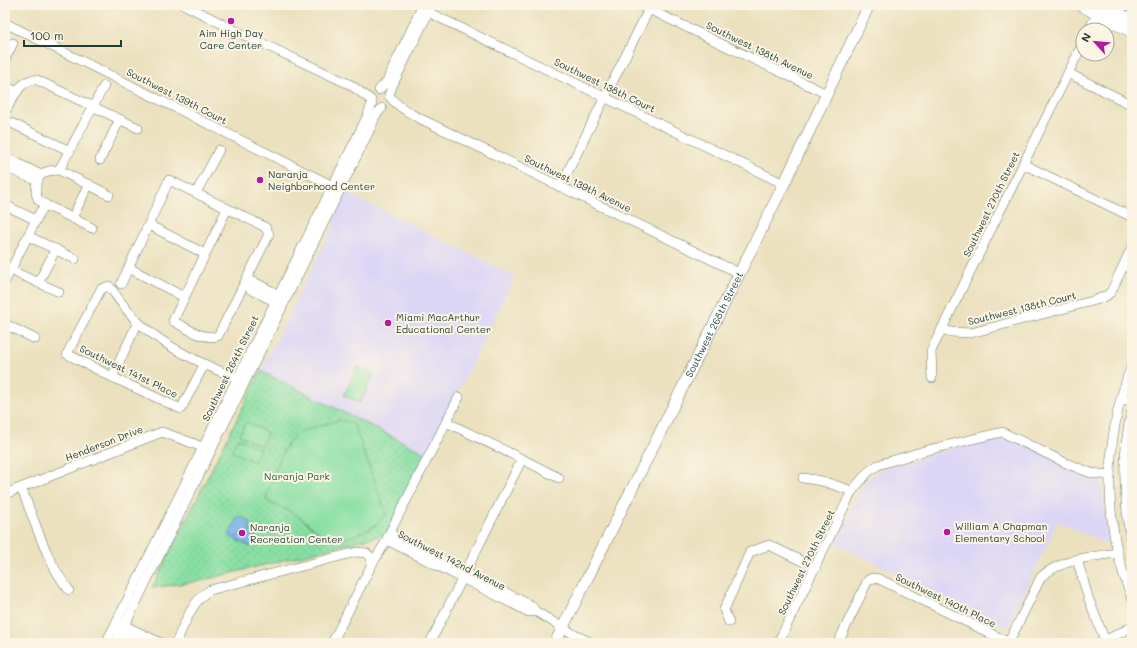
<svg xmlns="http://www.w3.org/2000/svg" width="1137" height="648" viewBox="0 0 1137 648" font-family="Mali,sans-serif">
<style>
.built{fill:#dcd6f6}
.park{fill:url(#park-dots);stroke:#538e6c}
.pitch{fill:#87dfa3;stroke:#538e6c}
.water{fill:url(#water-waves);stroke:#4d7a90}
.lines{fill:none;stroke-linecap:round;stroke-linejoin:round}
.minor-casing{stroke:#667665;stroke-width:10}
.major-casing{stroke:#667665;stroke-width:12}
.minor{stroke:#fff;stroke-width:9}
.major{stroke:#fff;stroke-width:11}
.poi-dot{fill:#b5179e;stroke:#fcf5e5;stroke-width:1.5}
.labels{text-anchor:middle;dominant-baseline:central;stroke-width:4;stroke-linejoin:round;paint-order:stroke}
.poi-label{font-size:10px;fill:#1f3d34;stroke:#fcf5e5;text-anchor:start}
.street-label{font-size:10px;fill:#1f3d34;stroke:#fcf5e5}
.park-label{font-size:10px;fill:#345d4a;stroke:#fcf5e5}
</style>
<defs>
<pattern id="park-dots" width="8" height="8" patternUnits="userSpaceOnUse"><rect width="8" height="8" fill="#87dfa3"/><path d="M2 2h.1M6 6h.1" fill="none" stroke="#74c08d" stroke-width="1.8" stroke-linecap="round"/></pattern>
<pattern id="water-waves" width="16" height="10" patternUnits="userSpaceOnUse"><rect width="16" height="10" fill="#7bb6ed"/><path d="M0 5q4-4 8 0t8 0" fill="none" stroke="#6495c1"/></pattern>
</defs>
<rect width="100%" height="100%" fill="#fcf5e5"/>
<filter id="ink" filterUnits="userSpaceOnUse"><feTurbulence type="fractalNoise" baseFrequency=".025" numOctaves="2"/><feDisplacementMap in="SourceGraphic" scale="8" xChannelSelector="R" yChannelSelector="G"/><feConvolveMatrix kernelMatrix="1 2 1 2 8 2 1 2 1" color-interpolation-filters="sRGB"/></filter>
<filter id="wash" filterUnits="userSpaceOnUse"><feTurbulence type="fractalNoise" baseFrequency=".012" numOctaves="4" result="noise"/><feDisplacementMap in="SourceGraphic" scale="16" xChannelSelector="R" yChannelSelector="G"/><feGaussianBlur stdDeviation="0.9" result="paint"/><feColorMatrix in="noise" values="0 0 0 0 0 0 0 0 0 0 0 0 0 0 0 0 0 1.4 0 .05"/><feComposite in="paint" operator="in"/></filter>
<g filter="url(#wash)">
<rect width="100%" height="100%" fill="#ebe1bf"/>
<!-- built -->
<g class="built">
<path d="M 347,193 L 515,276 L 427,454 L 261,371 L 334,224 L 335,217 Z"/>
<path d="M 1006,436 L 1101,480 L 1108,545 L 1058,521 L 1007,628 L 835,543 L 864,483 L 880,470 L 989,438 L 1004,440 Z"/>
</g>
<!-- park -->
<path class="park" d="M 261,371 L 427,454 L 387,534 L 200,581 L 152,588 Z"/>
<!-- pitch -->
<g class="pitch">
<path d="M 358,366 L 374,374 L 360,403 L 344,395 Z"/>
<path d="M 339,420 L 349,422 L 354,425 L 386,513 C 380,523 371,529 360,533 C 324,547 325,535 298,516 C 290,510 278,506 268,502 L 266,498 C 273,479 281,446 297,433 Z"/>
<path d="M 246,422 L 268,433 L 261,446 L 239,435 Z"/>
<path d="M 238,438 L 260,449 L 254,462 L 231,451 Z"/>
</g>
<!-- water -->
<path class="water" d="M 238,516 L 251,522 L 249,530 L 257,534 L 250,547 L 229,536 Z"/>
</g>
<g filter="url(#ink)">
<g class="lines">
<!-- minor casing -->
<g class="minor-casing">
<g id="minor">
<path d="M 185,5 L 244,35 L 351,85 L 371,100"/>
<path d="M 418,5 L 434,15 L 784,184"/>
<path d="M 640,5 L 827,94"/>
<path d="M 5,23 L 339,189"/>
<path d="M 1089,30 L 1100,8"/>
<path d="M 5,59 L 13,43"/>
<path d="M 1068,73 L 1132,105"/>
<path d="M 5,86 L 17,92"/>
<path d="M 379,90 L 387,81 L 423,5"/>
<path d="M 389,95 L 393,84 L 432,5"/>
<path d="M 390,97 C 397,106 411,114 421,119 L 739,273"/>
<path d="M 5,112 C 12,100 21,77 37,80 L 138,128"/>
<path d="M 5,120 L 70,151"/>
<path d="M 5,157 L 41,175"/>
<path d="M 100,160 L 120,119"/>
<path d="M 1023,164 L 1132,217"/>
<path d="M 5,167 L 38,181"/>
<path d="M 59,170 L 104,86"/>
<path d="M 560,187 L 651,5"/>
<path d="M 196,193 L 219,150"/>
<path d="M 5,205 L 36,220"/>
<path d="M 72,218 L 89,184"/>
<path d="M 149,225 L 205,254"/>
<path d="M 92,228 L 46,205 C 43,203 40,201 38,199 C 34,191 36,177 44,173 C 48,170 54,170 59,170 L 109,195"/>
<path d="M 28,236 L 75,259"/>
<path d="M 129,268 L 184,297"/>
<path d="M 10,270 L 59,292"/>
<path d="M 5,281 L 40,212 L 46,205"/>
<path d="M 246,282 L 250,289 L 276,302"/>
<path d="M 246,282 L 254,282 L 279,295"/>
<path d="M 38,283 L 56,249"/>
<path d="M 121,284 L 169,180 L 265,227 L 269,234 L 218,336 C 202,340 187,328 173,321 L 227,209"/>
<path d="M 5,324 L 35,339"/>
<path d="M 942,329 L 951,332 L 971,333 L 1096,300 L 1106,296 L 1111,292 L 1132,247"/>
<path d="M 204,365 L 181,409 L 112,377 L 67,354 L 101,289 L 109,286 C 118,298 127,312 138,322 C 166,348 203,364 238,379"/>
<path d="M 1132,365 C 1103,439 1102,524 1132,598"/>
<path d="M 112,377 L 138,322"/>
<path d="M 932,378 L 931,351 L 1083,43"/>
<path d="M 1121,399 L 1132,401"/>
<path d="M 1132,410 C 1121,453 1124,503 1132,547"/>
<path d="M 446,422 L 522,459"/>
<path d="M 803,478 L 822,481 L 852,491"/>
<path d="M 21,488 C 36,522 45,560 69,590"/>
<path d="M 5,494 L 162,432 L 195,444 L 207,450"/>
<path d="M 387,538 L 459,397"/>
<path d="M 1077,559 L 1088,597 L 1105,641"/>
<path d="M 371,566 L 387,540 L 529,612 L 535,611 L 532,606 L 390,534"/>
<path d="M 535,611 L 575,635 L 592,643"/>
<path d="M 729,622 L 724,610 L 750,552 L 769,545 L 816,568"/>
<path d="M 119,623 L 161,643"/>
<path d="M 116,630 L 141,643"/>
<path d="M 1009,642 L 1041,577 C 1059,560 1093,556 1117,553"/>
<path d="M 106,643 L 368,115 L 372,103"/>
<path d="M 116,643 L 372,125 L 375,116 L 382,108"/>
<path d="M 176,643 C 184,625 192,600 210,590 L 356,552 L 366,553 L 371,557 L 371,566 L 332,643"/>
<path d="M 430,643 L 522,459 L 559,478"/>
<path d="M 778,643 L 852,491 L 868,472 L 878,465 L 924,451 L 1002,432 L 1068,464 L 1091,473 L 1110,475"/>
<path d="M 838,643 L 868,580 L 873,578 L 879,579 L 1010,643"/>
<path d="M 1100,643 L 1132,627"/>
</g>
</g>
<!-- major casing -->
<g class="major-casing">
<g id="major">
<path d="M 1080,5 L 1132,32"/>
<path d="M 1103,5 L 1132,20"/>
<path id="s1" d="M 555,643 L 784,184 L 869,5"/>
</g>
</g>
<!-- minor -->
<use href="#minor" class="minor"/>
<!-- major -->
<use href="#major" class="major"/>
</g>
</g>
<!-- markers -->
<g class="poi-dot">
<circle cx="231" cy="21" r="4"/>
<circle cx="260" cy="180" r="4"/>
<circle cx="388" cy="323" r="4"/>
<circle cx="947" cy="532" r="4"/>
<circle cx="242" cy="533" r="4"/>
</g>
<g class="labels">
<!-- poi labels -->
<g class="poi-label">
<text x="231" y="33" text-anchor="middle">Aim High Day<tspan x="231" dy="12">Care Center</tspan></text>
<text x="268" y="174">Naranja<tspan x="268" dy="12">Neighborhood Center</tspan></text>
<text x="396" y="317">Miami MacArthur<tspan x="396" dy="12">Educational Center</tspan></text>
<text x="955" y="526">William A Chapman<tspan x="955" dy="12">Elementary School</tspan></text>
<text x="250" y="527">Naranja<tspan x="250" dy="12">Recreation Center</tspan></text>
</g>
<!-- street labels -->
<g class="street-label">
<text transform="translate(760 50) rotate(26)">Southwest 138th Avenue</text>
<text transform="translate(605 85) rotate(26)">Southwest 138th Court</text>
<text transform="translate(177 96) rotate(27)">Southwest 139th Court</text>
<text transform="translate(578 183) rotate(26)">Southwest 139th Avenue</text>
<text transform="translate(991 204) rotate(-64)">Southwest 270th Street</text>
<text transform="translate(1022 308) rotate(-14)">Southwest 138th Court</text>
<text stroke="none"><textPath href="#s1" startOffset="356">Southwest 268th Street</textPath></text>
<text transform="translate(230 368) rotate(-64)">Southwest 264th Street</text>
<text transform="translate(129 371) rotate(26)">Southwest 141st Place</text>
<text transform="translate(104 443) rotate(-21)">Henderson Drive</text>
<text transform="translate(452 560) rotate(27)">Southwest 142nd Avenue</text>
<text transform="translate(806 562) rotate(-64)">Southwest 270th Street</text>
<text transform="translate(946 600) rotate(26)">Southwest 140th Place</text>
</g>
<!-- park labels -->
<g class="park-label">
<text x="297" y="476">Naranja Park</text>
</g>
</g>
<!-- margin -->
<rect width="1137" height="648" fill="none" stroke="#fcf5e5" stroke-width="20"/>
<!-- north arrow -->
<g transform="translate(1095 42) rotate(297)"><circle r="19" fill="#fcf5e5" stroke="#a4ab9e"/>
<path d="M0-3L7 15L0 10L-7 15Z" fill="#b5179e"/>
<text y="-6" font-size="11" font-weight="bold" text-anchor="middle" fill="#1f3d34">N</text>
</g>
<!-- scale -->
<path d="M24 40v6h97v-6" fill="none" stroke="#1f3d34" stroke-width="2"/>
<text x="30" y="40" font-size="12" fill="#1f3d34" stroke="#fcf5e5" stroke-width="3" paint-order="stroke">100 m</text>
</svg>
